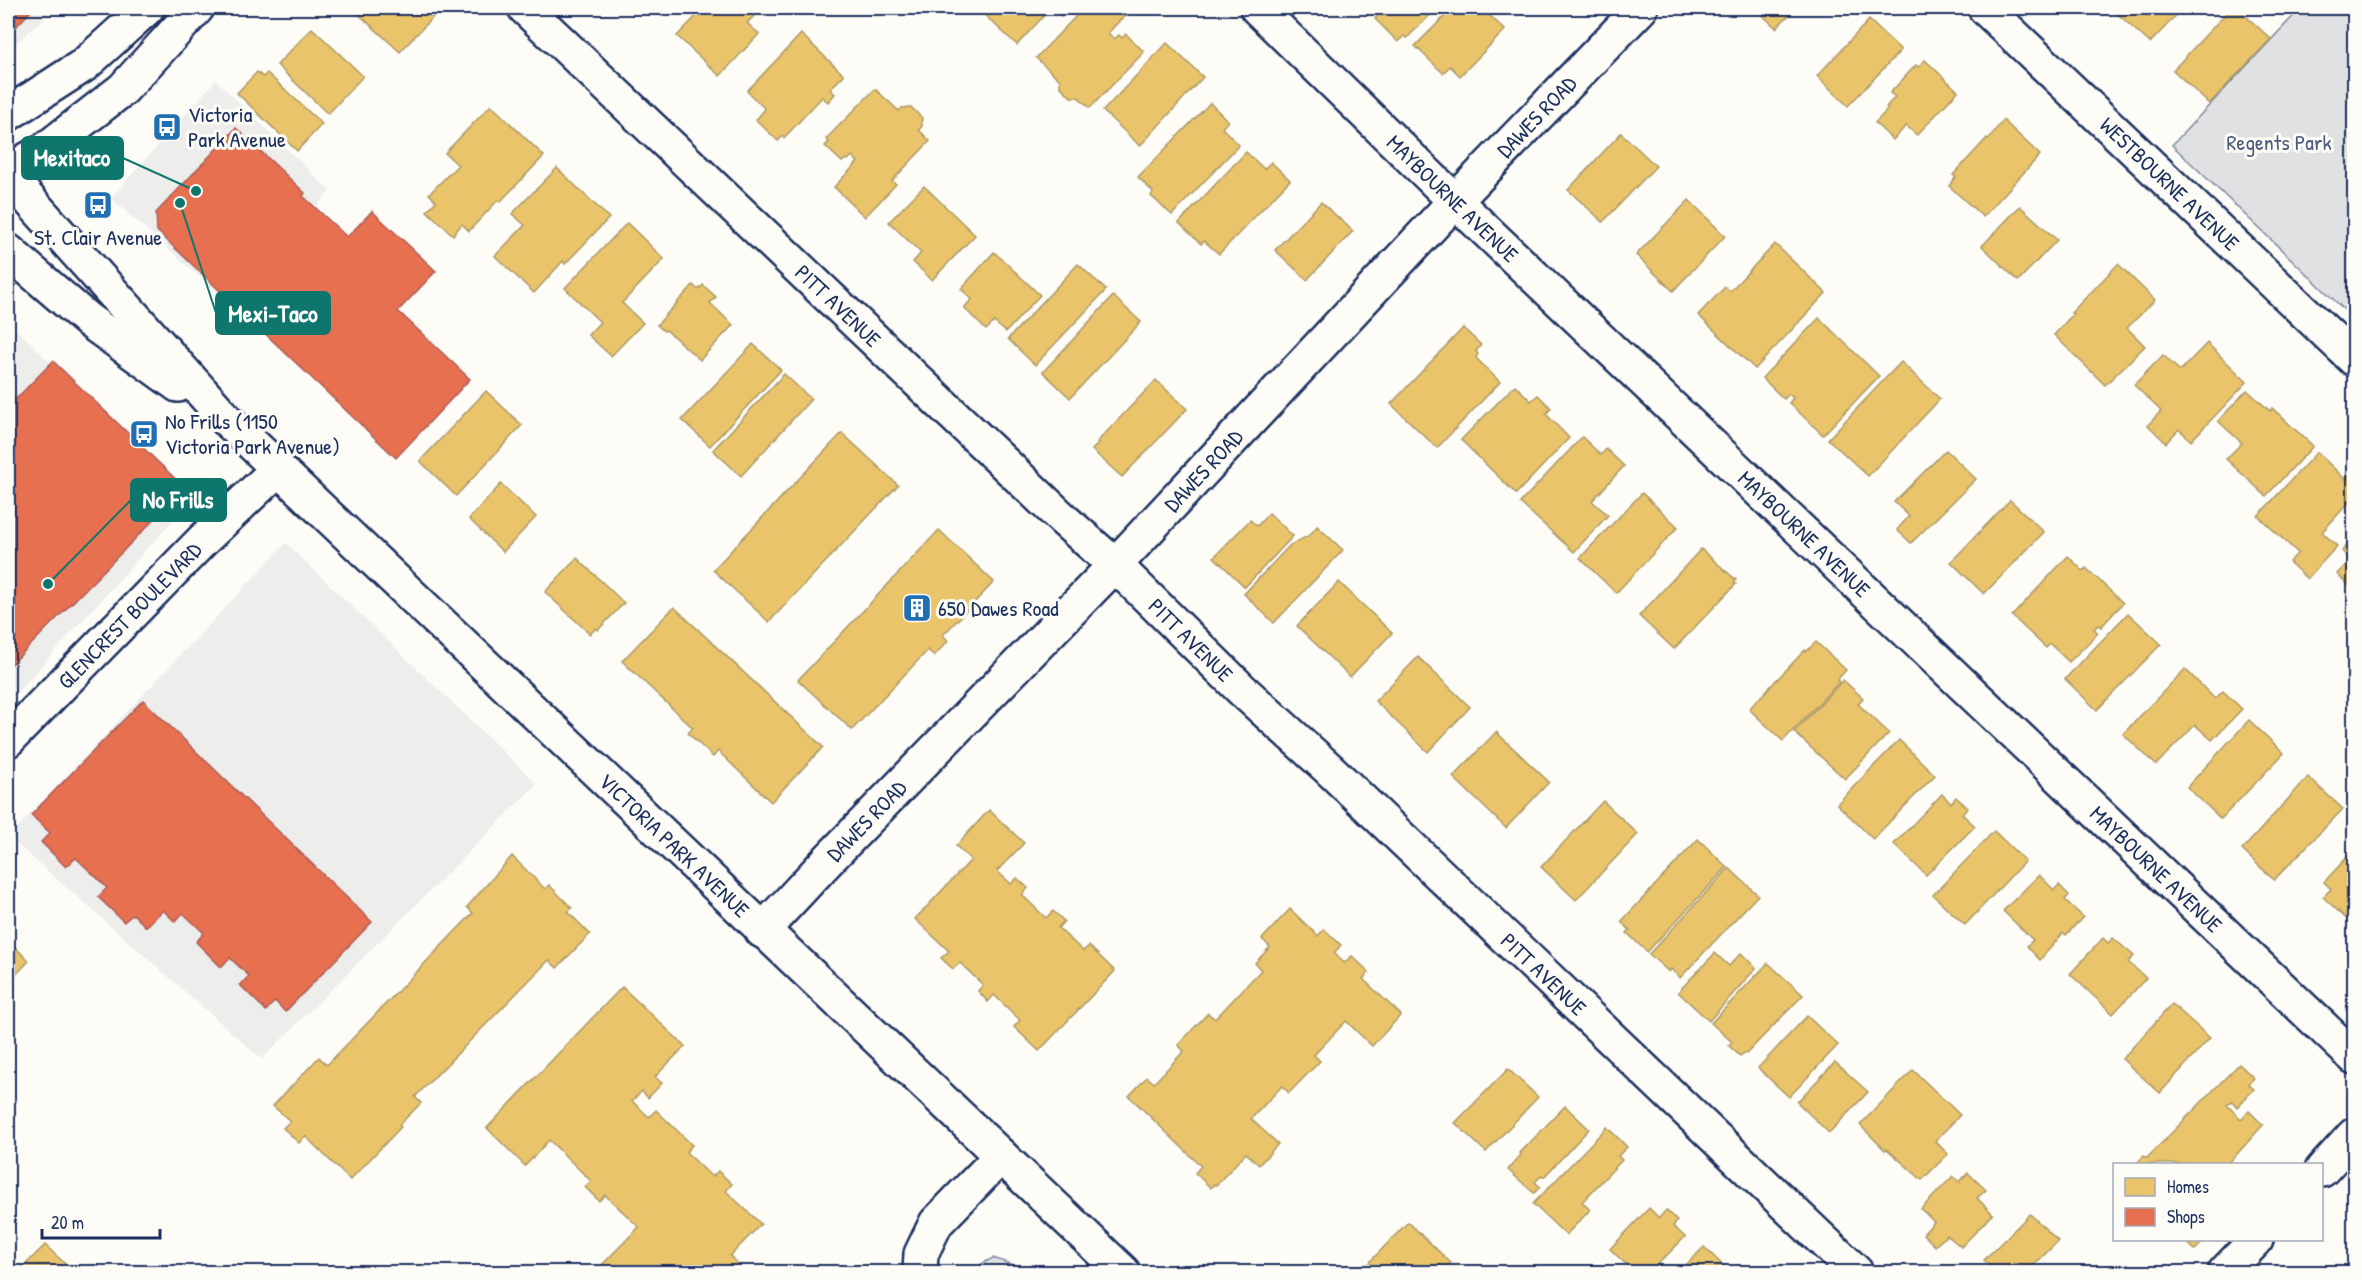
<svg xmlns="http://www.w3.org/2000/svg" width="2362" height="1280" viewBox="0 0 2362 1280" font-family="'Patrick Hand',sans-serif">
<style>
.built{fill:#edeeec}
.green{fill:#e0e1e3;stroke:#7e88a0;stroke-width:1.5}
.homes{fill:#e9c46a;stroke:#ab9766;stroke-width:1.5}
.shops{fill:#e76f51;stroke:#aa5c55;stroke-width:1.5}
.lines{fill:none;stroke-linecap:round;stroke-linejoin:round}
.minor-casing{stroke:#1b2f5e;stroke-width:38}
.tertiary-casing{stroke:#1b2f5e;stroke-width:38}
.secondary-casing{stroke:#1b2f5e;stroke-width:38}
.minor{stroke:#fdfcf7;stroke-width:33}
.tertiary{stroke:#fdfcf7;stroke-width:33}
.secondary{stroke:#fdfcf7;stroke-width:33}
.labels{text-anchor:middle;dominant-baseline:central;stroke-width:6;stroke-linejoin:round;paint-order:stroke}
.poi-label{font-size:22px;fill:#1b2f5e;stroke:#fdfcf7;text-anchor:start}
.street-label{font-size:22px;fill:#1b2f5e;stroke:#fdfcf7}
.park-label{font-size:22px;fill:#4c5c7f;stroke:#fdfcf7}
.leader{fill:none;stroke:#0f766e;stroke-width:2}
.callout-dot{fill:#0f766e;stroke:#fdfcf7;stroke-width:2}
.callout{fill:#0f766e;stroke:#0f766e;stroke-width:2}
.callout-label{font-size:24px;text-anchor:middle;font-weight:bold;fill:#fff}
</style>
<rect width="100%" height="100%" fill="#fdfcf7"/>
<filter id="ink" filterUnits="userSpaceOnUse"><feTurbulence type="fractalNoise" baseFrequency=".0167" numOctaves="2"/><feDisplacementMap in="SourceGraphic" scale="12" xChannelSelector="R" yChannelSelector="G"/><feConvolveMatrix kernelMatrix="1 2 1 2 8 2 1 2 1" color-interpolation-filters="sRGB"/></filter>
<g filter="url(#ink)">
<!-- built -->
<g class="built">
<path d="M 8,8 L 56,8 L 8,50 Z"/>
<path d="M 216,80 L 330,191 L 230,304 L 111,198 Z"/>
<path d="M 8,325 L 17,330 L 191,500 L 8,703 Z"/>
<path d="M 286,543 L 537,784 L 262,1059 L 9,837 Z"/>
</g>
<!-- green -->
<g class="green">
<path d="M 2301,8 L 2354,8 L 2354,319 L 2172,145 Z"/>
<path d="M 993,1258 L 1033,1272 L 976,1272 L 981,1264 Z"/>
</g>
<!-- homes -->
<g class="homes">
<path d="M 352,8 L 424,8 L 433,17 L 400,52 Z"/>
<path d="M 704,8 L 762,8 L 747,23 L 759,34 L 720,76 L 677,36 Z"/>
<path d="M 977,8 L 1069,8 L 1061,16 L 1051,8 L 1017,45 Z"/>
<path d="M 1075,8 L 1123,8 L 1128,12 L 1108,33 L 1114,39 L 1119,35 L 1122,38 L 1126,34 L 1144,52 L 1090,108 L 1078,97 L 1071,97 L 1060,86 L 1060,80 L 1036,58 L 1077,15 L 1072,10 Z"/>
<path d="M 1383,8 L 1437,8 L 1407,38 L 1404,36 L 1398,42 L 1375,19 Z"/>
<path d="M 1453,8 L 1482,8 L 1505,30 L 1460,76 L 1450,66 L 1443,73 L 1415,46 Z"/>
<path d="M 1755,8 L 1796,8 L 1776,28 Z"/>
<path d="M 2111,8 L 2183,8 L 2150,43 Z"/>
<path d="M 2231,8 L 2237,8 L 2271,39 L 2209,104 L 2173,70 Z"/>
<path d="M 1869,20 L 1901,50 L 1848,106 L 1817,76 Z"/>
<path d="M 312,28 L 363,76 L 328,114 L 277,65 Z"/>
<path d="M 801,34 L 844,75 L 830,89 L 835,94 L 828,102 L 822,97 L 784,138 L 783,136 L 778,141 L 756,120 L 765,109 L 747,91 Z"/>
<path d="M 1167,43 L 1203,77 L 1140,146 L 1103,111 Z"/>
<path d="M 1925,60 L 1958,91 L 1917,135 L 1906,126 L 1893,140 L 1875,123 L 1888,109 L 1886,107 L 1895,97 L 1890,93 L 1916,65 L 1919,67 Z"/>
<path d="M 257,72 L 263,77 L 267,73 L 322,124 L 297,151 L 237,93 Z"/>
<path d="M 875,89 L 899,111 L 902,108 L 911,107 L 922,118 L 922,126 L 919,130 L 930,141 L 892,181 L 896,184 L 865,217 L 834,187 L 858,162 L 852,156 L 848,160 L 846,159 L 842,162 L 825,146 L 829,142 L 826,139 Z"/>
<path d="M 1210,103 L 1228,121 L 1222,128 L 1239,145 L 1172,215 L 1151,196 L 1153,192 L 1138,177 Z"/>
<path d="M 491,105 L 544,156 L 500,202 L 498,200 L 469,231 L 462,224 L 453,235 L 427,211 L 436,201 L 429,194 L 458,165 L 445,153 Z"/>
<path d="M 2003,120 L 2040,155 L 1983,217 L 1949,186 L 1956,177 L 1953,175 L 1987,138 L 1988,140 Z"/>
<path d="M 1621,133 L 1656,166 L 1603,222 L 1568,190 Z"/>
<path d="M 1246,152 L 1264,169 L 1271,162 L 1290,180 L 1219,254 L 1204,241 L 1201,244 L 1179,223 Z"/>
<path d="M 557,168 L 609,218 L 565,264 L 563,261 L 534,293 L 495,256 L 525,225 L 512,214 Z"/>
<path d="M 924,186 L 975,235 L 932,280 L 913,262 L 921,253 L 889,222 Z"/>
<path d="M 1689,200 L 1725,236 L 1673,291 L 1636,255 Z"/>
<path d="M 1321,202 L 1353,231 L 1307,280 L 1275,250 Z"/>
<path d="M 2020,206 L 2057,240 L 2018,281 L 1982,246 Z"/>
<path d="M 627,223 L 664,259 L 622,303 L 643,323 L 611,356 L 588,335 L 600,322 L 565,288 Z"/>
<path d="M 1775,244 L 1826,293 L 1755,369 L 1698,315 L 1725,287 L 1730,291 Z"/>
<path d="M 994,252 L 1040,295 L 1006,332 L 994,322 L 986,330 L 964,308 L 972,299 L 961,289 Z"/>
<path d="M 1078,264 L 1106,290 L 1035,365 L 1008,339 Z"/>
<path d="M 2118,264 L 2155,300 L 2127,328 L 2145,346 L 2105,385 L 2054,335 L 2073,314 L 2071,313 Z"/>
<path d="M 693,285 L 698,290 L 703,285 L 716,297 L 710,303 L 733,325 L 700,360 L 666,330 L 664,331 L 657,325 Z"/>
<path d="M 1113,296 L 1141,322 L 1070,398 L 1043,372 Z"/>
<path d="M 1819,318 L 1879,376 L 1823,435 L 1789,403 L 1793,398 L 1789,394 L 1784,399 L 1762,378 Z"/>
<path d="M 1463,328 L 1481,345 L 1476,351 L 1478,354 L 1476,358 L 1500,382 L 1437,448 L 1391,404 Z"/>
<path d="M 2207,343 L 2247,382 L 2191,441 L 2179,429 L 2166,443 L 2148,425 L 2161,411 L 2134,385 L 2163,355 L 2180,371 Z"/>
<path d="M 753,344 L 781,370 L 710,446 L 682,420 Z"/>
<path d="M 1901,362 L 1940,399 L 1868,476 L 1828,439 Z"/>
<path d="M 784,374 L 811,399 L 741,476 L 713,450 Z"/>
<path d="M 1156,380 L 1187,409 L 1122,477 L 1092,450 L 1099,443 L 1097,442 Z"/>
<path d="M 1515,385 L 1531,401 L 1538,395 L 1551,408 L 1546,414 L 1569,438 L 1516,494 L 1461,440 Z"/>
<path d="M 2247,390 L 2270,411 L 2272,408 L 2313,446 L 2266,496 L 2226,459 L 2242,443 L 2218,421 Z"/>
<path d="M 486,391 L 522,425 L 456,496 L 420,461 Z"/>
<path d="M 842,433 L 898,485 L 769,622 L 713,570 Z"/>
<path d="M 1582,437 L 1601,455 L 1606,449 L 1624,466 L 1592,501 L 1608,515 L 1574,552 L 1520,503 Z"/>
<path d="M 1946,450 L 1976,479 L 1911,543 L 1897,530 L 1909,516 L 1894,502 Z"/>
<path d="M 2317,452 L 2345,479 L 2350,475 L 2354,479 L 2354,497 L 2322,532 L 2337,546 L 2307,579 L 2289,562 L 2298,553 L 2258,516 Z"/>
<path d="M 501,484 L 536,517 L 503,552 L 469,519 Z"/>
<path d="M 1642,493 L 1678,527 L 1616,593 L 1580,558 Z"/>
<path d="M 2010,500 L 2044,532 L 1984,594 L 1951,562 Z"/>
<path d="M 1269,513 L 1293,536 L 1245,587 L 1214,557 L 1250,520 L 1257,526 Z"/>
<path d="M 1317,526 L 1343,550 L 1274,623 L 1244,594 L 1290,545 L 1310,535 Z"/>
<path d="M 939,530 L 994,582 L 943,635 L 948,641 L 934,656 L 928,650 L 852,730 L 798,680 Z"/>
<path d="M 2354,538 L 2354,590 L 2337,574 L 2351,560 L 2342,551 Z"/>
<path d="M 1701,549 L 1736,580 L 1734,583 L 1736,584 L 1674,649 L 1639,616 Z"/>
<path d="M 2068,556 L 2083,571 L 2086,568 L 2123,603 L 2101,627 L 2098,625 L 2094,629 L 2098,633 L 2069,662 L 2050,644 L 2046,648 L 2012,616 Z"/>
<path d="M 577,558 L 624,603 L 598,630 L 596,628 L 590,634 L 545,592 Z"/>
<path d="M 1339,582 L 1392,633 L 1350,677 L 1297,626 Z"/>
<path d="M 674,607 L 823,747 L 771,802 L 718,751 L 713,757 L 688,733 L 693,728 L 622,661 Z"/>
<path d="M 2128,613 L 2161,644 L 2097,710 L 2065,679 Z"/>
<path d="M 1816,642 L 1846,670 L 1837,680 L 1839,682 L 1783,741 L 1749,709 L 1805,650 L 1806,652 Z"/>
<path d="M 1418,657 L 1470,707 L 1428,752 L 1375,701 Z"/>
<path d="M 2185,669 L 2215,699 L 2223,691 L 2242,709 L 2212,740 L 2195,725 L 2156,765 L 2123,734 Z"/>
<path d="M 1843,680 L 1863,698 L 1858,704 L 1889,733 L 1845,779 L 1794,732 Z"/>
<path d="M 2249,720 L 2284,753 L 2221,819 L 2187,787 Z"/>
<path d="M 1496,732 L 1549,782 L 1506,828 L 1453,777 Z"/>
<path d="M 1899,740 L 1935,775 L 1873,839 L 1837,804 Z"/>
<path d="M 2308,777 L 2343,809 L 2274,880 L 2242,850 Z"/>
<path d="M 1942,794 L 1951,803 L 1956,797 L 1968,808 L 1962,814 L 1975,826 L 1926,875 L 1894,844 Z"/>
<path d="M 1603,801 L 1638,834 L 1576,900 L 1541,867 Z"/>
<path d="M 989,810 L 1024,843 L 997,871 L 1011,884 L 1017,878 L 1028,888 L 1022,895 L 1046,918 L 1053,911 L 1064,921 L 1058,928 L 1083,951 L 1089,946 L 1115,971 L 1039,1051 L 1014,1027 L 1020,1020 L 994,995 L 988,1002 L 978,991 L 983,985 L 960,963 L 953,969 L 941,958 L 949,951 L 915,919 L 971,860 L 956,846 Z"/>
<path d="M 1994,831 L 2025,861 L 1965,925 L 1933,895 Z"/>
<path d="M 1698,839 L 1727,867 L 1647,952 L 1627,933 L 1630,930 L 1621,922 Z"/>
<path d="M 2354,850 L 2354,922 L 2352,924 L 2323,897 L 2331,889 L 2324,882 Z"/>
<path d="M 512,856 L 545,889 L 549,885 L 572,908 L 568,912 L 590,934 L 557,968 L 549,960 L 415,1097 L 421,1103 L 399,1125 L 401,1127 L 350,1180 L 305,1136 L 299,1143 L 283,1128 L 290,1121 L 273,1106 L 319,1057 L 327,1065 L 473,913 L 467,907 Z"/>
<path d="M 1729,868 L 1758,895 L 1680,978 L 1671,969 L 1669,972 L 1649,954 Z"/>
<path d="M 2039,875 L 2054,890 L 2059,885 L 2069,895 L 2065,900 L 2083,917 L 2066,935 L 2063,933 L 2040,960 L 2027,946 L 2033,940 L 2003,911 Z"/>
<path d="M 1290,909 L 1318,936 L 1324,929 L 1341,945 L 1334,953 L 1344,963 L 1352,956 L 1369,972 L 1363,979 L 1401,1015 L 1372,1046 L 1346,1021 L 1314,1055 L 1320,1061 L 1289,1093 L 1282,1086 L 1251,1119 L 1278,1144 L 1259,1165 L 1246,1153 L 1216,1185 L 1214,1184 L 1211,1188 L 1195,1173 L 1201,1166 L 1129,1096 L 1147,1077 L 1154,1083 L 1184,1051 L 1178,1045 L 1208,1013 L 1215,1019 L 1261,970 L 1255,963 L 1270,947 L 1262,939 Z"/>
<path d="M 2103,938 L 2108,943 L 2113,938 L 2134,956 L 2128,962 L 2146,978 L 2113,1014 L 2070,974 Z"/>
<path d="M 8,940 L 29,961 L 8,983 Z"/>
<path d="M 1715,953 L 1729,966 L 1741,953 L 1756,968 L 1709,1021 L 1678,992 Z"/>
<path d="M 1768,963 L 1803,995 L 1746,1054 L 1744,1053 L 1740,1056 L 1729,1046 L 1732,1042 L 1711,1023 Z"/>
<path d="M 622,987 L 685,1046 L 655,1077 L 662,1083 L 648,1098 L 642,1091 L 632,1101 L 649,1117 L 656,1110 L 692,1145 L 686,1152 L 712,1177 L 718,1171 L 732,1184 L 726,1191 L 761,1224 L 730,1256 L 737,1263 L 728,1272 L 721,1272 L 718,1270 L 715,1272 L 595,1272 L 639,1227 L 605,1195 L 599,1201 L 585,1187 L 591,1181 L 549,1140 L 525,1166 L 487,1128 Z"/>
<path d="M 2172,1004 L 2210,1038 L 2160,1093 L 2122,1059 Z"/>
<path d="M 1807,1016 L 1838,1045 L 1789,1097 L 1758,1068 Z"/>
<path d="M 1835,1062 L 1868,1092 L 1829,1133 L 1797,1102 Z"/>
<path d="M 2239,1064 L 2254,1078 L 2248,1084 L 2254,1089 L 2237,1107 L 2232,1101 L 2227,1105 L 2241,1119 L 2249,1111 L 2263,1125 L 2228,1164 L 2136,1164 L 2144,1156 L 2147,1158 Z"/>
<path d="M 1508,1069 L 1538,1097 L 1486,1152 L 1455,1123 Z"/>
<path d="M 1913,1070 L 1960,1115 L 1935,1141 L 1948,1154 L 1922,1180 L 1887,1149 L 1885,1150 L 1860,1125 Z"/>
<path d="M 1565,1106 L 1589,1129 L 1544,1177 L 1542,1175 L 1535,1182 L 1540,1187 L 1534,1193 L 1508,1170 L 1521,1155 L 1520,1153 Z"/>
<path d="M 1607,1127 L 1627,1147 L 1618,1156 L 1622,1160 L 1582,1202 L 1590,1210 L 1566,1235 L 1533,1204 Z"/>
<path d="M 1968,1173 L 1986,1190 L 1977,1198 L 1993,1214 L 1961,1247 L 1947,1235 L 1935,1246 L 1923,1234 L 1934,1222 L 1921,1209 L 1953,1176 L 1959,1182 Z"/>
<path d="M 1649,1208 L 1659,1218 L 1666,1210 L 1677,1221 L 1673,1226 L 1685,1237 L 1650,1272 L 1634,1272 L 1610,1249 Z"/>
<path d="M 2030,1214 L 2058,1241 L 2027,1272 L 1986,1272 L 1990,1266 L 1984,1260 Z"/>
<path d="M 1408,1222 L 1451,1263 L 1442,1272 L 1360,1272 Z"/>
<path d="M 2184,1240 L 2205,1240 L 2195,1250 Z"/>
<path d="M 45,1245 L 74,1272 L 18,1272 Z"/>
<path d="M 1704,1247 L 1730,1272 L 1679,1272 Z"/>
<path d="M 2354,1258 L 2354,1272 L 2341,1272 Z"/>
</g>
<!-- shops -->
<g class="shops">
<path d="M 8,8 L 34,8 L 8,35 Z"/>
<path d="M 236,128 L 305,193 L 303,196 L 347,237 L 372,211 L 436,271 L 398,311 L 470,379 L 396,458 L 157,231 L 156,213 Z"/>
<path d="M 53,361 L 185,488 L 8,668 L 8,407 Z"/>
<path d="M 143,700 L 372,922 L 285,1012 L 275,1001 L 266,1011 L 240,985 L 249,976 L 230,958 L 221,967 L 196,942 L 204,933 L 183,913 L 175,922 L 163,910 L 146,927 L 133,914 L 124,922 L 98,897 L 107,888 L 94,875 L 76,858 L 66,867 L 41,842 L 50,833 L 31,815 Z"/>
</g>
<g class="lines">
<!-- minor casing -->
<g class="minor-casing">
<g id="minor">
<path id="s1" d="M 525,8 L 1064,520 L 1115,565 L 1242,690 L 1328,768 L 1856,1272"/>
<path id="s2" d="M 1257,8 L 1455,201 L 2354,1057"/>
<path id="s3" d="M 1985,8 L 2354,359"/>
<path id="s4" d="M 8,740 L 202,541 L 278,469"/>
<path id="s5" d="M 762,931 L 829,859 L 1115,565 L 1455,201 L 1641,8"/>
<path d="M 2322,1170 L 2354,1135"/>
<path d="M 2225,1272 L 2256,1240"/>
</g>
</g>
<!-- tertiary casing -->
<g class="tertiary-casing">
<path id="tertiary" d="M 920,1272 L 921,1254 L 936,1223 L 1001,1156"/>
</g>
<!-- secondary casing -->
<g class="secondary-casing">
<g id="secondary">
<path d="M 8,114 L 84,65 L 147,8"/>
<path d="M 8,171 L 46,149 L 123,89 L 197,8"/>
<path id="s6" d="M 8,176 L 226,419 L 1123,1272"/>
<path d="M 8,251 L 88,320 L 178,385"/>
</g>
</g>
<!-- minor -->
<use href="#minor" class="minor"/>
<!-- tertiary -->
<use href="#tertiary" class="tertiary"/>
<!-- secondary -->
<use href="#secondary" class="secondary"/>
</g>
</g>
<!-- icons -->
<defs>
<g id="bus-square" transform="scale(1.5)"><rect x="-9" y="-9" width="18" height="18" rx="4" fill="#1f6fb2" stroke="#fdfcf7"/><path d="M-5-6H5V4H4V6H2V4H-2V6H-4V4H-5ZM-3.5-4V0h7V-4ZM-3.5 1.2v1.5H-2V1.2ZM2 1.2v1.5H3.5V1.2Z" fill="#fff"/></g>
<g id="building-square" transform="scale(1.5)"><rect x="-9" y="-9" width="18" height="18" rx="4" fill="#1f6fb2" stroke="#fdfcf7"/><path d="M-4-6H4V6H1V3H-1V6H-4ZM-2.5-4.3h1.7v1.8h-1.7ZM.8-4.3h1.7v1.8H.8ZM-2.5-1h1.7V.8h-1.7ZM.8-1h1.7V.8H.8Z" fill="#fff"/></g>
</defs>
<g fill-rule="evenodd">
<use href="#bus-square" x="167" y="127"/>
<use href="#bus-square" x="98" y="205"/>
<use href="#bus-square" x="144" y="434"/>
<use href="#building-square" x="917" y="608"/>
</g>
<g class="labels">
<!-- poi labels -->
<g class="poi-label">
<text x="188" y="114">Victoria<tspan x="188" dy="25">Park Avenue</tspan></text>
<text x="98" y="237" text-anchor="middle">St. Clair Avenue</text>
<text x="165" y="421">No Frills (1150<tspan x="165" dy="25">Victoria Park Avenue)</tspan></text>
<text x="938" y="608">650 Dawes Road</text>
</g>
<!-- street labels -->
<g class="street-label">
<text stroke="none"><textPath href="#s5" startOffset="1124">DAWES ROAD</textPath></text>
<text stroke="none"><textPath href="#s3" startOffset="255">WESTBOURNE AVENUE</textPath></text>
<text stroke="none"><textPath href="#s2" startOffset="273">MAYBOURNE AVENUE</textPath></text>
<text stroke="none"><textPath href="#s1" startOffset="432">PITT AVENUE</textPath></text>
<text stroke="none"><textPath href="#s5" startOffset="638">DAWES ROAD</textPath></text>
<text stroke="none"><textPath href="#s2" startOffset="759">MAYBOURNE AVENUE</textPath></text>
<text stroke="none"><textPath href="#s4" startOffset="174">GLENCREST BOULEVARD</textPath></text>
<text stroke="none"><textPath href="#s1" startOffset="918">PITT AVENUE</textPath></text>
<text stroke="none"><textPath href="#s5" startOffset="152">DAWES ROAD</textPath></text>
<text stroke="none"><textPath href="#s6" startOffset="945">VICTORIA PARK AVENUE</textPath></text>
<text stroke="none"><textPath href="#s2" startOffset="1245">MAYBOURNE AVENUE</textPath></text>
<text stroke="none"><textPath href="#s1" startOffset="1404">PITT AVENUE</textPath></text>
</g>
<!-- park labels -->
<g class="park-label">
<text x="2279" y="142">Regents Park</text>
</g>
</g>
<!-- callouts -->
<path class="leader" d="M196 191L123 158M180 203L216 313M48 584L131 500"/>
<g class="callout-dot">
<circle cx="196" cy="191" r="6"/>
<circle cx="180" cy="203" r="6"/>
<circle cx="48" cy="584" r="6"/>
</g>
<g class="callout">
<rect x="22" y="137" width="101" height="42" rx="6"/>
<rect x="216" y="292" width="114" height="42" rx="6"/>
<rect x="131" y="479" width="95" height="42" rx="6"/>
</g>
<g class="callout-label">
<text x="72" y="166">Mexitaco</text>
<text x="273" y="322">Mexi-Taco</text>
<text x="178" y="508">No Frills</text>
</g>
<!-- margin -->
<rect width="2362" height="1280" fill="none" stroke="#fdfcf7" stroke-width="30"/>
<rect x="15" y="15" width="2332" height="1250" fill="none" stroke="#1b2f5e" stroke-width="2" filter="url(#ink)"/>
<!-- legend -->
<rect x="2113" y="1163" width="210" height="78" fill="#fdfcf7" stroke="#a3aaba" stroke-width="1.5"/>
<rect x="2125" y="1178" width="30" height="18" fill="#e9c46a" stroke="#a3aaba" stroke-width="1.5"/>
<text x="2167" y="1193" font-size="18" fill="#1b2f5e">Homes</text>
<rect x="2125" y="1208" width="30" height="18" fill="#e76f51" stroke="#a3aaba" stroke-width="1.5"/>
<text x="2167" y="1223" font-size="18" fill="#1b2f5e">Shops</text>
<!-- scale -->
<path d="M42 1229v9h118v-9" fill="none" stroke="#1b2f5e" stroke-width="3"/>
<text x="51" y="1229" font-size="18" fill="#1b2f5e" stroke="#fdfcf7" stroke-width="4.5" paint-order="stroke">20 m</text>
</svg>
